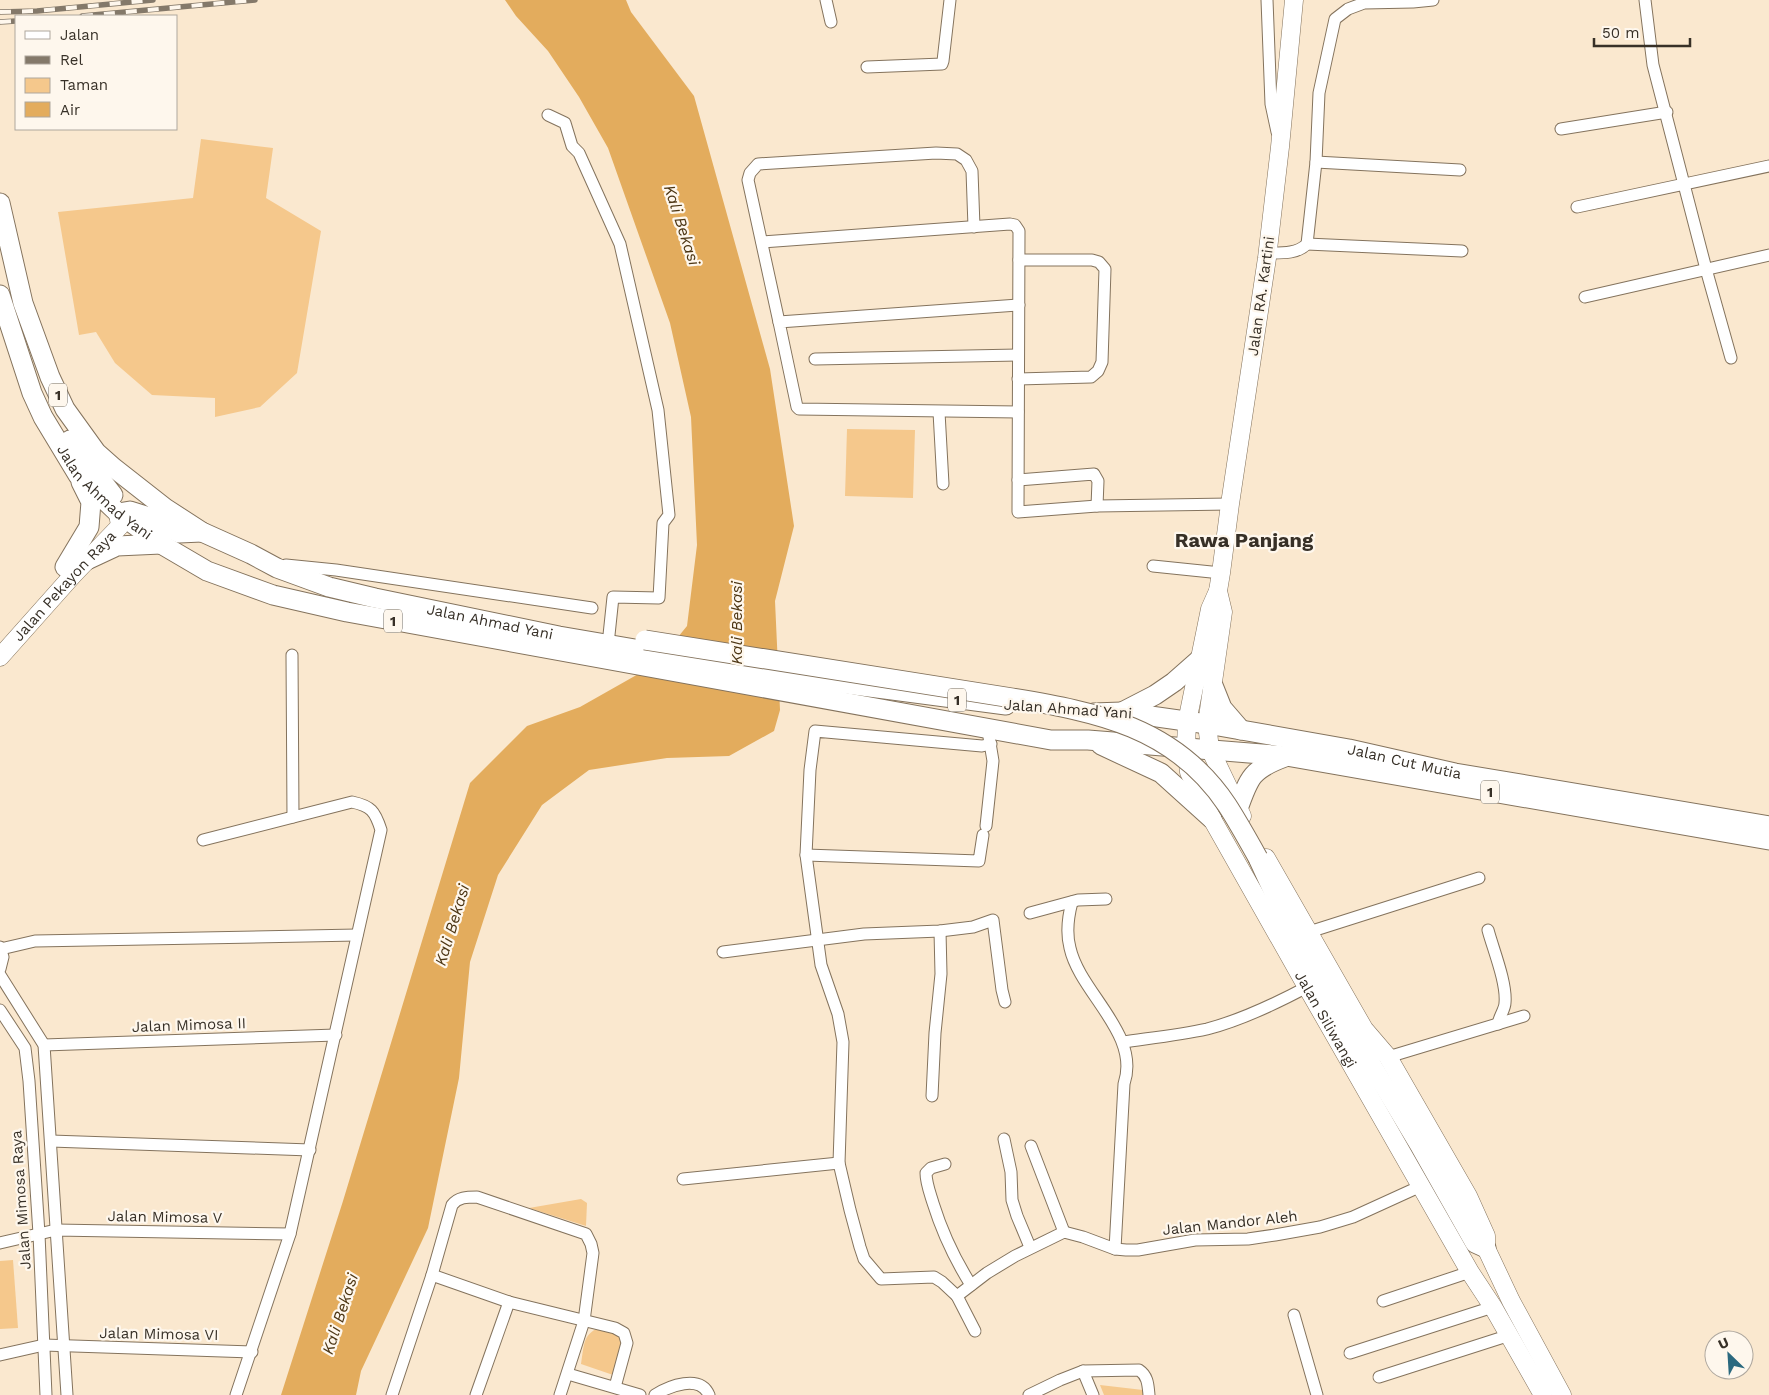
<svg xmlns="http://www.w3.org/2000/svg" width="1769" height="1395" viewBox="0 0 1769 1395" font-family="'Work Sans',sans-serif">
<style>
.green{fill:#f5c88c}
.water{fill:#e3ac5d}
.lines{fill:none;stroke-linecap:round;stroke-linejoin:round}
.minor-casing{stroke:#84735d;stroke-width:13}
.primary-casing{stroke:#84735d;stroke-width:19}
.trunk-casing{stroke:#84735d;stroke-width:21}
.minor{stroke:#fff;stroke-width:11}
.primary{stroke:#fff;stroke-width:18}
.trunk{stroke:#fff;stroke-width:19}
.rail-casing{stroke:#84796a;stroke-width:5.5}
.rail{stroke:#fef7ed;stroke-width:4;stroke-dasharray:11;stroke-linecap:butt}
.trunk-bridge-casing{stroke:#84735d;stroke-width:21;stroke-linecap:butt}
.trunk-bridge{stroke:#fff;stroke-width:19}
.labels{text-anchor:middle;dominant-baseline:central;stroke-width:4.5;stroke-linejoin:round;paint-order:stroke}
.shield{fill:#fef7ed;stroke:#736c62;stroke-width:1}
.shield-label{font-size:14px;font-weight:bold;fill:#373027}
.street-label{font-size:15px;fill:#373027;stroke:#fef7ed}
.water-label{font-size:16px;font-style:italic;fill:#4d3614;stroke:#fef7ed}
.district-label{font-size:20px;font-weight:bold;fill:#373027;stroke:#fef7ed}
</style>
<rect width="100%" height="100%" fill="#fae8cf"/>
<!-- green -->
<g class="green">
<path d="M 201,139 L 273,148 L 266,198 L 321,231 L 297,373 L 260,407 L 215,417 L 215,398 L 152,395 L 115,363 L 96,332 L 79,335 L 58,212 L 193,198 Z"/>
<path d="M 847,429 L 915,430 L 913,498 L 845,496 Z"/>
<path d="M 581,1199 L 587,1203 L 586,1226 L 529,1208 Z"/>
<path d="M 13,1260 L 18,1328 L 0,1329 L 0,1261 Z"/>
<path d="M 599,1328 L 626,1338 L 619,1377 L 581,1364 C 584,1348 582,1334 599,1328 Z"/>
<path d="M 1100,1385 L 1143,1390 L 1147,1395 L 1104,1395 Z"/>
</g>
<!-- water -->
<path class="water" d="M 505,0 L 626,0 L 631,12 L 694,96 L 770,369 L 794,526 L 775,601 L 780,710 L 774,731 L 729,756 L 667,758 L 589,770 L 542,805 L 498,875 L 470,962 L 459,1078 L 428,1228 L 361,1371 L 356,1395 L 281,1395 L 343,1201 L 470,783 L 527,726 L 580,707 L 656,664 L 687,626 L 697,545 L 691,417 L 670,323 L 608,148 L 579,97 L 548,51 L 516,16 Z"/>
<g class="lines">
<!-- minor casing -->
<g class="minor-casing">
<g id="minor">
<path d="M 826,0 L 831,22"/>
<path d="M 1267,0 L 1271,104 L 1277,132"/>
<path d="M 1645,0 L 1653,65 L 1706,269 L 1731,358"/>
<path d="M 867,67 L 942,64 L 943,61 L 950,0"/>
<path d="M 548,115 L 565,123 L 572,146 L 579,153 L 620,244 L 658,410 L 669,515 L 663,523 L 659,598 L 613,597 L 609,635"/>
<path d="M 1561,129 L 1667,112"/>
<path d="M 1316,162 L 1460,170"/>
<path d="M 1577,207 L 1769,166"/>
<path d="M 762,242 L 1010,224 L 1015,225 L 1019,231 L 1018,512 L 1097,506 L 1230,504"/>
<path d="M 1307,244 L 1462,251"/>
<path d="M 1267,253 C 1282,253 1297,254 1307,244 L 1316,162 L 1319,93 L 1335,19 L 1348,9 L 1364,3 L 1413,2 L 1433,0"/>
<path d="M 1585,297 L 1769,255"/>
<path d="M 779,322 L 748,180 L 750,173 L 758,164 L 936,153 L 957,154 L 966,160 L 972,171 L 974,227"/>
<path d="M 815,359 L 1018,355"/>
<path d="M 1018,379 L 1091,377 L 1098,371 L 1102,362 L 1105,269 L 1099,262 L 1092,260 L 1019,260"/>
<path d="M 939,412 L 943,484"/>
<path d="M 1018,412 L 799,409 L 797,407 L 779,322 L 1019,305"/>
<path d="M 1018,480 L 1094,474 L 1098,481 L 1097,506"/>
<path d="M 286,565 L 336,570 L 592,608"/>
<path d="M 1153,566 L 1221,573"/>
<path d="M 292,655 L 293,817"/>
<path d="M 991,744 L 982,746 L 815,731 L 810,770 L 806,855 L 821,965 L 838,1014 L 843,1042 L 839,1163 L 850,1210 L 860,1247 L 864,1259 L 881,1279 L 934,1277 L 942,1282 L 957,1296 L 987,1273 L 1015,1256 L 1064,1232 L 1083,1237 L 1115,1249 L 1126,1250 L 1138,1250 L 1195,1240 L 1248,1239 L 1275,1235 L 1320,1227 L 1353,1217 L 1421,1186"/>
<path d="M 986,826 L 993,761 L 989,737"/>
<path d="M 203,840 L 352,802 C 371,806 375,811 381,830 L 290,1234 L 236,1395"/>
<path d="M 806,855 L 979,861 L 983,835"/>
<path d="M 1072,902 C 1068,917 1066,933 1070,948 C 1080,993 1141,1034 1124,1084 L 1115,1249"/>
<path d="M 1030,913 L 1078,900 L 1106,899"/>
<path d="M 1488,930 C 1493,949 1507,983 1505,1003 C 1505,1009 1499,1017 1498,1024"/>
<path d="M 1309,932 L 1479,878"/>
<path d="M 0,947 L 3,957 L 0,969"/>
<path d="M 1,949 L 35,941 L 357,935"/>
<path d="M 723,952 L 864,934 L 940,931 L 973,927 L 993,920 L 1002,990 L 1005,1002"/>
<path d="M 0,975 L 44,1045 L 67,1395"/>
<path d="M 0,1010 L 25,1048 L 29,1081 L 39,1234 L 46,1395"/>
<path d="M 1123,1042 C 1151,1038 1180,1035 1207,1029 C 1242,1020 1275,1004 1307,987"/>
<path d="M 44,1045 L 336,1035"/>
<path d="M 1388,1057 L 1524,1016"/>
<path d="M 932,1096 L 935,1033 L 941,974 L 940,931"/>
<path d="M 1004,1139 L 1011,1172 L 1012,1200 L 1017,1216 L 1030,1247"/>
<path d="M 51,1141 L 310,1150"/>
<path d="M 1031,1146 L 1064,1232"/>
<path d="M 945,1164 L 931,1168 L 926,1173 C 926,1183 930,1193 933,1203 C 943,1235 954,1258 971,1285"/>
<path d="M 683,1179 L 839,1163"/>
<path d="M 0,1243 L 56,1230 L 290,1234"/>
<path d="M 432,1275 L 509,1302 L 615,1328 L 624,1333 L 627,1343 L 615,1387"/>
<path d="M 957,1296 L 975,1331"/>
<path d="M 1383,1301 L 1470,1272"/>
<path d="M 1294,1315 L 1317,1395"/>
<path d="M 1350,1353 L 1493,1307"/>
<path d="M 0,1355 L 44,1345 L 252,1352"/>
<path d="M 1083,1371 L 1093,1395"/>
<path d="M 568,1374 L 640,1395"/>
<path d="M 1379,1377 L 1510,1335"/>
<path d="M 392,1395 L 432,1275 L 452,1205 C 458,1197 467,1197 477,1197 L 586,1234 L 591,1244 L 593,1253 L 584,1321 L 560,1395"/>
<path d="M 476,1395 L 509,1302"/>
<path d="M 655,1395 C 669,1386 700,1374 709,1395"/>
<path d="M 1029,1395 L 1060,1380 L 1083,1371 L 1139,1370 C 1148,1376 1148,1385 1149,1395"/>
</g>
</g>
<!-- primary casing -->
<g class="primary-casing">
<g id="primary">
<path id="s1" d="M 1294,0 L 1280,147 L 1267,258 L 1230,504 L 1221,573 L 1218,591 L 1210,609 L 1187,722 L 1186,747 L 1189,772 L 1212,819 L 1307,987 L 1470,1272 L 1493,1307 L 1543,1395"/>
<path d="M 1218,591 L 1223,612 L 1207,724 L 1210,749 L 1242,816"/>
<path id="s2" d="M 0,657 L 73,575 L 120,526 L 118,513"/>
<path d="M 1266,858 L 1364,1029 L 1388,1057 L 1468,1196 L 1486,1236 L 1486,1248 L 1511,1301 L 1562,1395"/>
</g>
</g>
<!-- trunk casing -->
<g class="trunk-casing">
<g id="trunk">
<path id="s3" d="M 0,203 L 23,303 L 50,377 L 65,409 L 96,452 L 114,468 L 165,508 L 202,532 L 251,554 L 277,568 L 329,587 L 375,598 L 559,636 L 809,679 L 1006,705"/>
<path id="s4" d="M 0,295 L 32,393 L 43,417 L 78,475 L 118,513 L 161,544 L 207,571 L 273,595 L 347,612 L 1051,740 L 1088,740 L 1286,756 L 1769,840"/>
<path d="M 70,440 L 113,495"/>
<path d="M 118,513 L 130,511 L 146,516 L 179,533 L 202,532"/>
<path d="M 87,560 L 117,546 L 161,544"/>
<path d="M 65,567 L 89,527 L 91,502 L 81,482"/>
<path d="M 1212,683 L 1222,708 L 1241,730"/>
<path d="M 1122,712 L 1155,695 L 1174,682 L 1199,660"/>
<path id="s5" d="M 1093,713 L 1122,712 L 1207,724 L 1349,749 L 1455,773 L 1769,826"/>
<path d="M 1101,745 L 1161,773 L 1212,819"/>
<path d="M 1238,809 C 1249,777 1252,769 1285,757"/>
<path d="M 1258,858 L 1282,910 L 1317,974 L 1419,1144 L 1475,1243 L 1486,1248"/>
</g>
</g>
<!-- minor -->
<use href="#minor" class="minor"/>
<!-- primary -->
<use href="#primary" class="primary"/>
<!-- trunk -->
<use href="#trunk" class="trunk"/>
<!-- rail casing -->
<g class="rail-casing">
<g id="rail">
<path d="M 0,12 L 37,11 L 153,0"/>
<path d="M 82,16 L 255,0"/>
<path d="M 0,22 L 16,21"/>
</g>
</g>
<!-- rail -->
<use href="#rail" class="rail"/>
<!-- trunk-bridge casing -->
<g class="trunk-bridge-casing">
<path id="trunk-bridge" d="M 645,640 L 1012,698 C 1097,712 1175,727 1227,805 C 1238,822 1248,840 1258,858"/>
</g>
<!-- trunk-bridge -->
<use href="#trunk-bridge" class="trunk-bridge"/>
</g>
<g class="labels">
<!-- shield labels -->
<g class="shield">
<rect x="49" y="383.5" width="18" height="23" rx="4"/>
<rect x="384" y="609.5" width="18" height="23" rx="4"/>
<rect x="948" y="688.5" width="18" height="23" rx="4"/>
<rect x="1481" y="780.5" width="18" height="23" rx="4"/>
</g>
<g class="shield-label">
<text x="58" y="395">1</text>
<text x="393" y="621">1</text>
<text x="957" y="700">1</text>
<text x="1490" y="792">1</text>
</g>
<!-- street labels -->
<g class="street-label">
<text transform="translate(1261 296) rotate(-82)">Jalan RA. Kartini</text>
<text stroke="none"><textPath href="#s4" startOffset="228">Jalan Ahmad Yani</textPath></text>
<text stroke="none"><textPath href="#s2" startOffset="96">Jalan Pekayon Raya</textPath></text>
<text stroke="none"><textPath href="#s3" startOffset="706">Jalan Ahmad Yani</textPath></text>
<text transform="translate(1068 709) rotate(4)">Jalan Ahmad Yani</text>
<text stroke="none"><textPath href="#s5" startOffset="316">Jalan Cut Mutia</textPath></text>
<text stroke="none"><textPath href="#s1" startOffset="1064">Jalan Siliwangi</textPath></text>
<text transform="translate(189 1025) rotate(-2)">Jalan Mimosa II</text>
<text transform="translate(21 1200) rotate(-94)">Jalan Mimosa Raya</text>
<text transform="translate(165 1217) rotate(1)">Jalan Mimosa V</text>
<text transform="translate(1230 1223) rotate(-6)">Jalan Mandor Aleh</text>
<text transform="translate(159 1334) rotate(1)">Jalan Mimosa VI</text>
</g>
<!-- water labels -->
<g class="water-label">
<text transform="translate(682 225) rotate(72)">Kali Bekasi</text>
<text transform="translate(736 623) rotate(-90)">Kali Bekasi</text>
<text transform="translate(452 925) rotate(-73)">Kali Bekasi</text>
<text transform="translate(340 1314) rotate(-72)">Kali Bekasi</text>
</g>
<!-- district labels -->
<g class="district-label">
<text x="1244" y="540">Rawa Panjang</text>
</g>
</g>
<!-- legend -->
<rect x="15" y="15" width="162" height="115" fill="#fef7ed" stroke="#aea79e"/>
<rect x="25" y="31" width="25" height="8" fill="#ffffff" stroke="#aea79e"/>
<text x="60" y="40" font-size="15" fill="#373027">Jalan</text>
<rect x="25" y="56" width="25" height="8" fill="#84796a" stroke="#aea79e"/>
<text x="60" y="65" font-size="15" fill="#373027">Rel</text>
<rect x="25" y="78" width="25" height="15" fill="#f5c88c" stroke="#aea79e"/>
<text x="60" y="90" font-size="15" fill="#373027">Taman</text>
<rect x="25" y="102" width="25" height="15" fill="#e3ac5d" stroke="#aea79e"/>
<text x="60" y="115" font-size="15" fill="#373027">Air</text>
<!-- north arrow -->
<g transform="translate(1729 1355) rotate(335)"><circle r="24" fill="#fef7ed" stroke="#aea79e"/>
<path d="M0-4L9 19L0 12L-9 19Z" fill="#2b697f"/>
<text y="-8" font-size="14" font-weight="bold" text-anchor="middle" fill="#373027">U</text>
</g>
<!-- scale -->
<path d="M1594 38v8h96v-8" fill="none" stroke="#373027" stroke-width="2.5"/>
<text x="1602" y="38" font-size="15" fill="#373027" stroke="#fef7ed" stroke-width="4" paint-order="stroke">50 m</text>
</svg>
